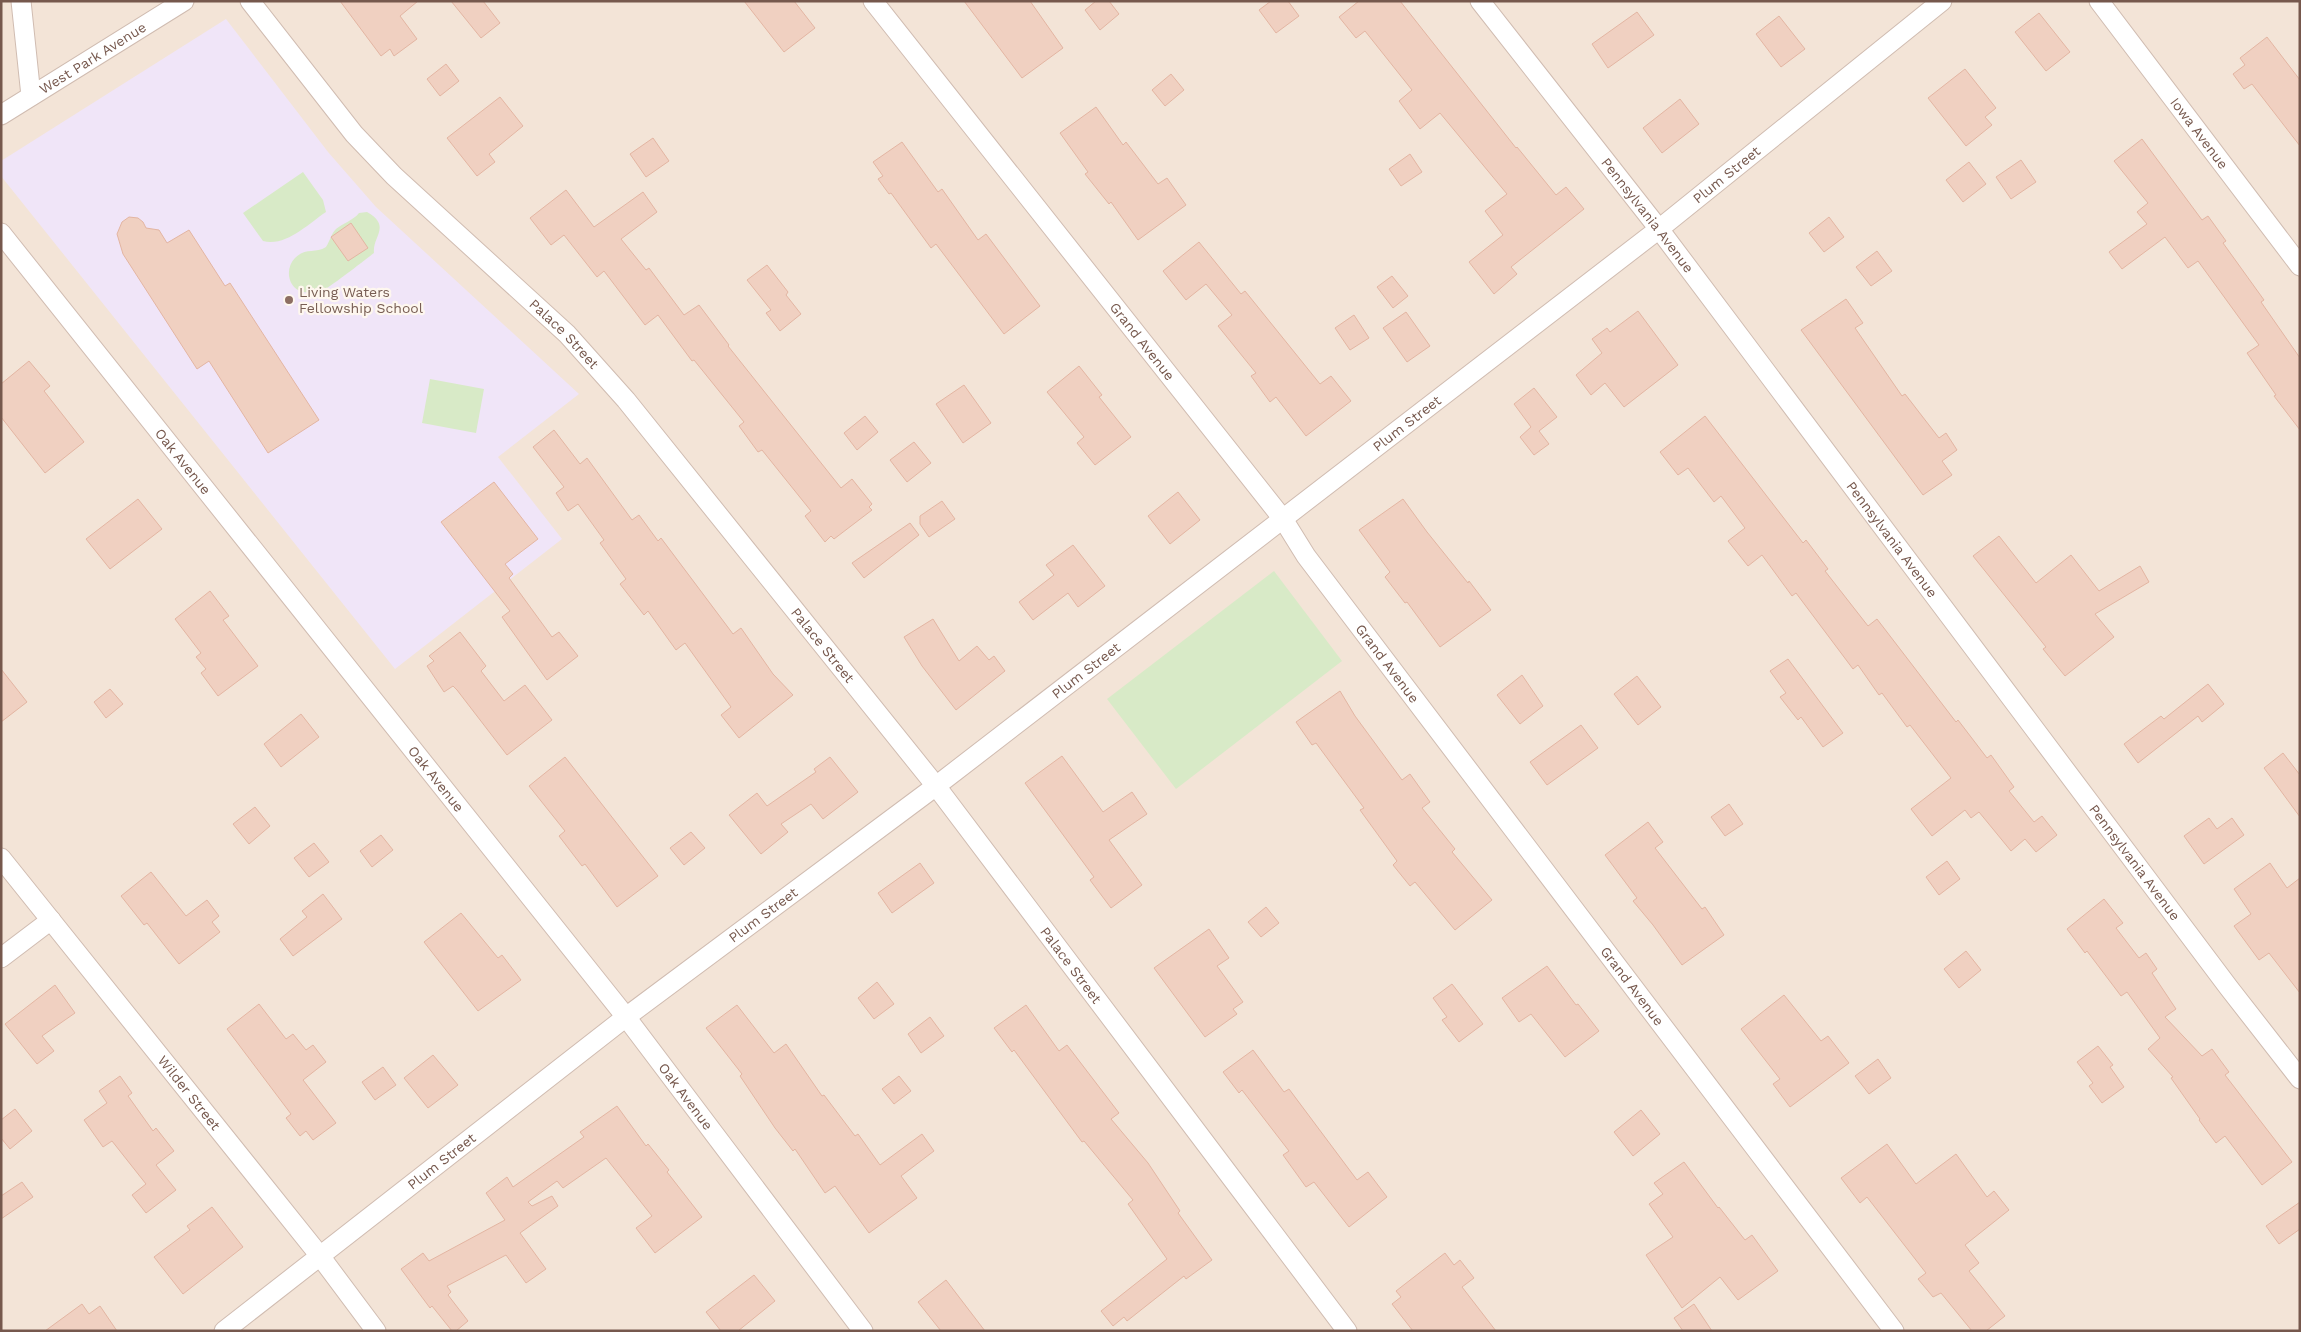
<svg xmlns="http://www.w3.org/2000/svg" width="2301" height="1332" viewBox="0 0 2301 1332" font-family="'Work Sans',sans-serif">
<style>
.residential{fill:#f3e4d7}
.education{fill:#f0e5f8}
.green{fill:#d8eac7}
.building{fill:#f0d0c1;stroke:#e3b5a2}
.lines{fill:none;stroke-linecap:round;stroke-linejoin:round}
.minor-casing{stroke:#d0bcb1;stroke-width:21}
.minor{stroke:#fff;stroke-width:19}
.education-dot{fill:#8d6e63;stroke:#fef7ef;stroke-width:2}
.labels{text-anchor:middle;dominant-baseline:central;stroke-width:4.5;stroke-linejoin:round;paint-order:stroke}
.street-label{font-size:14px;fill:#76584d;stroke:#fef7ef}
.education-label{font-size:14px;fill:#785e54;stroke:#fef7ef;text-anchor:start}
</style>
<rect width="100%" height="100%" fill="#fcf3e9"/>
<!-- residential -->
<rect class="residential" x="1" y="1" width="2299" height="1330"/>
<!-- education -->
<path class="education" d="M 226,19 L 328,152 L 376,207 L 579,394 L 498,457 L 562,539 L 395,669 L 1,176 L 1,161 Z"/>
<!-- green -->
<g class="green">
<path d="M 303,172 L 323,200 L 326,212 C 308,224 286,247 263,241 L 243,213 Z"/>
<path d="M 367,212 C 392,226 372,237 374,253 C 366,259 327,290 321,291 C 317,292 307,293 303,292 C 287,288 285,268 295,258 C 306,247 315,254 326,247 C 330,241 331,234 336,229 C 343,223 354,220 359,213 Z"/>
<path d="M 430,379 L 484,389 L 476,433 L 422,423 Z"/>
<path d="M 1274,571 L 1342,661 L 1176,789 L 1107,699 Z"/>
</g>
<!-- building -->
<g class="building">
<path d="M 340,1 L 418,1 L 400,16 L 417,39 L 394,56 L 390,49 L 381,56 Z"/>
<path d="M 451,1 L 483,1 L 500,23 L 481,38 Z"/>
<path d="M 744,1 L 794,1 L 815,28 L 784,52 Z"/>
<path d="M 964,1 L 1030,1 L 1063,48 L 1022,78 Z"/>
<path d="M 1096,1 L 1109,1 L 1119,14 L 1100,30 L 1085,10 Z"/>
<path d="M 1271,1 L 1288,1 L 1299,16 L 1276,33 L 1259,10 Z"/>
<path d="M 1359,1 L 1400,1 L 1516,148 L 1517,147 L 1556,195 L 1566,187 L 1584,209 L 1511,267 L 1517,274 L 1494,294 L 1469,262 L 1503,235 L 1485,211 L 1507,194 L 1440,113 L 1420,129 L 1399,101 L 1412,90 L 1365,31 L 1356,38 L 1339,17 Z"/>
<path d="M 1637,12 L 1654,35 L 1608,68 L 1592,44 Z"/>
<path d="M 2039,13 L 2070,52 L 2046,71 L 2015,32 Z"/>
<path d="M 1779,16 L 1805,49 L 1781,67 L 1756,34 Z"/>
<path d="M 2267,37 L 2300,80 L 2300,146 L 2252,84 L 2244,89 L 2233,74 L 2245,65 L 2240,58 Z"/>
<path d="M 446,64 L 459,81 L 440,96 L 427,79 Z"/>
<path d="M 1965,69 L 1996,108 L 1985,117 L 1992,125 L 1966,146 L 1928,98 Z"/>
<path d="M 1171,74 L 1184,90 L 1165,106 L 1152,90 Z"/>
<path d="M 500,97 L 523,126 L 489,154 L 495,162 L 477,176 L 447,138 Z"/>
<path d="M 1680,99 L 1699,124 L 1662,153 L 1643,128 Z"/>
<path d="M 1096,107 L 1123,145 L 1126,142 L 1158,184 L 1167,178 L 1186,205 L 1138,240 L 1111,202 L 1109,204 L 1085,174 L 1088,172 L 1060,133 Z"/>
<path d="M 653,138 L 669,161 L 646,177 L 630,154 Z"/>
<path d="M 2142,139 L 2202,220 L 2208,216 L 2226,241 L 2223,243 L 2264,300 L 2261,302 L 2300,358 L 2300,430 L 2274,396 L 2276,395 L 2247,353 L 2259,345 L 2198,261 L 2188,268 L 2165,237 L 2122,269 L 2109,252 L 2147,224 L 2137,212 L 2148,203 L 2114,161 Z"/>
<path d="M 902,142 L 938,192 L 942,189 L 978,240 L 986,234 L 1040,306 L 1004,334 L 936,244 L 931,248 L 891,193 L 889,194 L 878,179 L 883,176 L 873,162 Z"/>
<path d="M 1410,154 L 1422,172 L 1401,186 L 1389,169 Z"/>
<path d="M 2021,160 L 2036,182 L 2011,199 L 1996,177 Z"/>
<path d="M 1969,162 L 1986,184 L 1963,202 L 1946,180 Z"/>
<path d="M 566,190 L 594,227 L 643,192 L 657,212 L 621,239 L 646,270 L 649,268 L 684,315 L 699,305 L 729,345 L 728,346 L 841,488 L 852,479 L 872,504 L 869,507 L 872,510 L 834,539 L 831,536 L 825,542 L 805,516 L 811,511 L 762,450 L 758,452 L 739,426 L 744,422 L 694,360 L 692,361 L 658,315 L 645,325 L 604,271 L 597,277 L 564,235 L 551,245 L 530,218 Z"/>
<path d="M 129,217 L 138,218 L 143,222 L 146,228 L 159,230 L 167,243 L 189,230 L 225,286 L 230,283 L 319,420 L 268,453 L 209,361 L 197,369 L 123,254 L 117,234 L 122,222 Z"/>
<path d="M 1829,217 L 1844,237 L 1824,252 L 1809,233 Z"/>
<path d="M 351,223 L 368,248 L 348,261 L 331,237 Z"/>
<path d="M 1199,242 L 1241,294 L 1245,291 L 1320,384 L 1331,376 L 1351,401 L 1306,436 L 1276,397 L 1270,402 L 1251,376 L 1256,373 L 1218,326 L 1232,315 L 1206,284 L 1186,300 L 1163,271 Z"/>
<path d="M 1877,251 L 1892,271 L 1871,286 L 1856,267 Z"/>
<path d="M 767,265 L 788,292 L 786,295 L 801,314 L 780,331 L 766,313 L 771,310 L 747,280 Z"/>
<path d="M 1392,276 L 1408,296 L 1393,308 L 1377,287 Z"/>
<path d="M 1846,299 L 1863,323 L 1855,328 L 1902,396 L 1905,394 L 1939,438 L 1946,433 L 1957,450 L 1942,461 L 1952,475 L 1923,495 L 1801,330 Z"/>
<path d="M 1638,311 L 1678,365 L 1624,407 L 1605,383 L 1591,395 L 1576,375 L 1602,353 L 1592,339 L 1607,328 L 1610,332 Z"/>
<path d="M 1406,312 L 1430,346 L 1407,362 L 1383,328 Z"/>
<path d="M 1354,315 L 1369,338 L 1350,350 L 1335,328 Z"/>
<path d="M 29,361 L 50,386 L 44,391 L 84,442 L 45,473 L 1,417 L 1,384 Z"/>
<path d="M 1079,366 L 1102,395 L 1099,397 L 1131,437 L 1095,465 L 1077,443 L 1084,437 L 1047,392 Z"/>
<path d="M 964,385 L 991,423 L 963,443 L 936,404 Z"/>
<path d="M 1534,388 L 1557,417 L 1539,431 L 1549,444 L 1534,455 L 1520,437 L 1531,427 L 1514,404 Z"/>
<path d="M 865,416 L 878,432 L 857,450 L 844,433 Z"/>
<path d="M 1705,416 L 1803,543 L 1806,540 L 1828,569 L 1825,571 L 1868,626 L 1877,619 L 1956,722 L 1958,720 L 1987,758 L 1991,755 L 2014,787 L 2009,791 L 2034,822 L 2042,816 L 2057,835 L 2036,852 L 2025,839 L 2011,851 L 1979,812 L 1971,818 L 1965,810 L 1932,836 L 1911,809 L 1951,778 L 1910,725 L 1907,727 L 1882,693 L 1879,695 L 1858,665 L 1853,669 L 1796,593 L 1792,596 L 1762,555 L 1748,566 L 1728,541 L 1745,528 L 1721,496 L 1714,502 L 1688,468 L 1678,475 L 1660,452 Z"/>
<path d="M 554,430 L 580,464 L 587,458 L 632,520 L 639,515 L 658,541 L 661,538 L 733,634 L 741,628 L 773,674 L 793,695 L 739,738 L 721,715 L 731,707 L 685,643 L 676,650 L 648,611 L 644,615 L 620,584 L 626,579 L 600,543 L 604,540 L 578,504 L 568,511 L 556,493 L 564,487 L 533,447 Z"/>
<path d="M 914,442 L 931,463 L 907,482 L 890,460 Z"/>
<path d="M 494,482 L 538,539 L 505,564 L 513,574 L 509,578 L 552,637 L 559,632 L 578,656 L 547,680 L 502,617 L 510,611 L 441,522 Z"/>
<path d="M 1178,492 L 1200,520 L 1170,544 L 1148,516 Z"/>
<path d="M 138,499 L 162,529 L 110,569 L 86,539 Z"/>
<path d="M 1403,499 L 1427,532 L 1468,583 L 1469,581 L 1491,610 L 1440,647 L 1407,602 L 1405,603 L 1385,577 L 1390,572 L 1359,530 Z"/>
<path d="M 942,501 L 955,519 L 929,537 L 920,524 L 920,516 Z"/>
<path d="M 910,523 L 919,535 L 864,578 L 852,563 Z"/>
<path d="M 1999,536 L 2036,583 L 2071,555 L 2099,591 L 2140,566 L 2149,582 L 2095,614 L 2114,637 L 2065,676 L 2043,649 L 2046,647 L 1973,556 Z"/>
<path d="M 1073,545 L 1105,586 L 1078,607 L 1068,593 L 1033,620 L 1019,602 L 1054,575 L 1046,565 Z"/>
<path d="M 210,591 L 229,616 L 223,620 L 258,666 L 218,696 L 201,673 L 206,669 L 196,657 L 201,653 L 175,619 Z"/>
<path d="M 933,619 L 959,661 L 977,646 L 989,660 L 994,656 L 1005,671 L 956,710 L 922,666 L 904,637 Z"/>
<path d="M 460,632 L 486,666 L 481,671 L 504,701 L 525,685 L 552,720 L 507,755 L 457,690 L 453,686 L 444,692 L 427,666 L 434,661 L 429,656 Z"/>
<path d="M 1788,659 L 1843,733 L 1823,747 L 1801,717 L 1798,720 L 1780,697 L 1786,693 L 1770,671 Z"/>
<path d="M 1,669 L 27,702 L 1,722 Z"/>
<path d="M 1522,675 L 1543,706 L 1520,724 L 1497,695 Z"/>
<path d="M 1637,676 L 1661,707 L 1638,725 L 1614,694 Z"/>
<path d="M 2208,684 L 2224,704 L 2202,722 L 2198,716 L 2138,763 L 2124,744 L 2161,716 L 2164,719 Z"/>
<path d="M 110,689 L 123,704 L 106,718 L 94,702 Z"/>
<path d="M 1340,691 L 1355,716 L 1402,780 L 1410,774 L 1430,802 L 1422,808 L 1455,849 L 1452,852 L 1492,900 L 1455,930 L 1415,882 L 1410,886 L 1393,865 L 1397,861 L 1360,810 L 1364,808 L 1316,743 L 1312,745 L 1296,722 Z"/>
<path d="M 301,714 L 319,737 L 281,767 L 264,744 Z"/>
<path d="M 1581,725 L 1598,748 L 1547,785 L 1530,762 Z"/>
<path d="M 2283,753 L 2300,775 L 2300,817 L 2264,768 Z"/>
<path d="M 1062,756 L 1103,812 L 1132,792 L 1147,814 L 1109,840 L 1142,885 L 1111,908 L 1090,880 L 1094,877 L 1025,783 Z"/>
<path d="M 565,757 L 658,876 L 617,907 L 585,864 L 582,866 L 559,836 L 565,831 L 529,786 Z"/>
<path d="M 830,757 L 858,792 L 823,819 L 811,804 L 781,824 L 788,832 L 761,854 L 729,815 L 757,793 L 767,806 L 816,772 L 814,769 Z"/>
<path d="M 1729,804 L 1743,824 L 1725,836 L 1711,817 Z"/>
<path d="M 255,807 L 270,826 L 249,844 L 233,824 Z"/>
<path d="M 2209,818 L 2217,829 L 2232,818 L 2244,835 L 2204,864 L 2184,836 Z"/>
<path d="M 1648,822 L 1663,842 L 1655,848 L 1702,909 L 1705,907 L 1724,935 L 1682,965 L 1653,925 L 1633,901 L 1637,898 L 1605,855 Z"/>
<path d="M 691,832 L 705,848 L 684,865 L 670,848 Z"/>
<path d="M 381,835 L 393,850 L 372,867 L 360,851 Z"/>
<path d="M 314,843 L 329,862 L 309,877 L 294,858 Z"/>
<path d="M 1947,861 L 1960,879 L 1939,895 L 1926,877 Z"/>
<path d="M 920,863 L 934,883 L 892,913 L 878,893 Z"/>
<path d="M 2270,863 L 2287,888 L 2300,878 L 2300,993 L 2269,953 L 2259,960 L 2234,926 L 2251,914 L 2234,889 Z"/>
<path d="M 151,872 L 186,916 L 207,900 L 219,916 L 212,922 L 220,932 L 179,964 L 147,923 L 144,925 L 121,896 Z"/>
<path d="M 323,894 L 342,919 L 293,956 L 280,939 L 307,917 L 302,911 Z"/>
<path d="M 2104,899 L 2123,923 L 2116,928 L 2139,958 L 2146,953 L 2157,969 L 2152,973 L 2176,1009 L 2165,1017 L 2202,1056 L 2212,1049 L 2229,1072 L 2225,1075 L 2292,1162 L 2262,1185 L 2225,1136 L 2216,1143 L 2199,1120 L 2200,1119 L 2171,1078 L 2173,1077 L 2148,1049 L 2160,1038 L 2127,992 L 2121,996 L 2087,951 L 2085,953 L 2067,929 Z"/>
<path d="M 1266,907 L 1279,923 L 1261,937 L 1248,922 Z"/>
<path d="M 461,913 L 498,958 L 502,955 L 521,980 L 478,1011 L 424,942 Z"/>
<path d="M 1209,929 L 1229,958 L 1217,966 L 1243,1002 L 1233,1009 L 1237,1014 L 1205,1037 L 1154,968 Z"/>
<path d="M 1966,951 L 1981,970 L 1959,988 L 1944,969 Z"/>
<path d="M 1547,966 L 1576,1005 L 1578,1004 L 1599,1031 L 1565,1057 L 1531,1014 L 1519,1022 L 1502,998 Z"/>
<path d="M 877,982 L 894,1004 L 874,1019 L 858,998 Z"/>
<path d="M 1452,984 L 1483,1024 L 1459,1042 L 1442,1020 L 1447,1017 L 1433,998 Z"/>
<path d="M 55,985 L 75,1013 L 42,1036 L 54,1051 L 37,1064 L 5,1024 Z"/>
<path d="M 1784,995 L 1821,1041 L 1828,1036 L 1849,1063 L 1790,1107 L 1773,1084 L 1780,1079 L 1741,1029 Z"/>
<path d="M 259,1004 L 286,1039 L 293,1034 L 306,1050 L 313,1045 L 326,1062 L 303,1080 L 336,1123 L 313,1140 L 306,1131 L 300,1136 L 286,1118 L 291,1114 L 227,1029 Z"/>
<path d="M 737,1005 L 774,1053 L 786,1044 L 822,1096 L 824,1095 L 855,1136 L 858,1134 L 880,1165 L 922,1134 L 934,1151 L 901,1176 L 917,1198 L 869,1233 L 835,1186 L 825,1193 L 795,1149 L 793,1151 L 775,1128 L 740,1076 L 742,1074 L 706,1028 Z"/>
<path d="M 1026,1005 L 1059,1051 L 1067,1045 L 1119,1113 L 1111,1119 L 1148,1163 L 1180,1211 L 1178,1213 L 1212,1260 L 1186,1279 L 1184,1276 L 1127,1321 L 1124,1317 L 1113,1326 L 1101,1311 L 1167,1259 L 1128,1204 L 1133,1200 L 1084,1141 L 1082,1142 L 1014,1050 L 1012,1052 L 994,1028 Z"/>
<path d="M 930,1017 L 944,1036 L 921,1053 L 908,1034 Z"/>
<path d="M 2098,1046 L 2113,1065 L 2110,1067 L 2124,1087 L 2102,1103 L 2089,1086 L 2093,1083 L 2077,1062 Z"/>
<path d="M 1253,1050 L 1284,1092 L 1289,1089 L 1357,1180 L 1368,1172 L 1387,1197 L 1349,1227 L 1314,1182 L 1306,1187 L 1283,1155 L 1289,1151 L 1242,1090 L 1239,1093 L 1223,1072 Z"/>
<path d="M 433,1055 L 458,1085 L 428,1108 L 404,1078 Z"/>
<path d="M 1878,1059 L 1891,1078 L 1869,1094 L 1855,1076 Z"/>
<path d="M 383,1067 L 396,1085 L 375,1100 L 362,1082 Z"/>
<path d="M 120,1076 L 132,1093 L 128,1096 L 153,1131 L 156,1128 L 174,1151 L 156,1165 L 176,1190 L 146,1213 L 132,1195 L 146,1184 L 112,1141 L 103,1147 L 84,1120 L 107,1103 L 99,1091 Z"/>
<path d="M 899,1076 L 911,1091 L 894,1104 L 882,1089 Z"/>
<path d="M 617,1106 L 646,1146 L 648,1144 L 669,1170 L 667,1172 L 702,1217 L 655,1253 L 636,1228 L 652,1216 L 606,1158 L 563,1188 L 557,1181 L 528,1202 L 532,1206 L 552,1196 L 558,1206 L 520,1233 L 546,1269 L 526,1283 L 506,1255 L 447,1286 L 451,1292 L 448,1295 L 468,1321 L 456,1331 L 452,1331 L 432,1306 L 430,1308 L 401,1269 L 423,1253 L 429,1261 L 505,1220 L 486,1193 L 507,1177 L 513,1187 L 584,1137 L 580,1132 Z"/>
<path d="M 15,1109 L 32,1131 L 10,1149 L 1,1138 L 1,1120 Z"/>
<path d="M 1641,1110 L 1660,1134 L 1633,1156 L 1614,1132 Z"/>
<path d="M 1887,1144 L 1916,1184 L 1956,1154 L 1987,1197 L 1994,1191 L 2009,1210 L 1965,1245 L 1979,1263 L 1969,1271 L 2005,1316 L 1986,1331 L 1972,1331 L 1941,1293 L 1933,1297 L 1918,1279 L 1926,1273 L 1867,1197 L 1860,1203 L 1841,1178 Z"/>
<path d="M 1684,1162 L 1718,1208 L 1719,1207 L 1745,1240 L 1752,1235 L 1778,1271 L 1738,1300 L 1720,1277 L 1682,1308 L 1646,1255 L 1673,1237 L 1649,1204 L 1663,1194 L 1654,1183 Z"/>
<path d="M 22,1182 L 33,1197 L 1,1219 L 1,1196 Z"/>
<path d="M 2300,1202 L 2300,1229 L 2279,1244 L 2266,1226 Z"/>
<path d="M 212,1207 L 243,1247 L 183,1294 L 154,1257 L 190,1230 L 187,1226 Z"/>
<path d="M 1445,1253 L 1454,1265 L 1460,1260 L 1474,1278 L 1462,1287 L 1496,1331 L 1413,1331 L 1392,1304 L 1401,1297 L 1396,1291 Z"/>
<path d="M 754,1275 L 775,1301 L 738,1331 L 721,1331 L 706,1312 Z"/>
<path d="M 946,1280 L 985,1331 L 941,1331 L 918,1302 Z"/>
<path d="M 82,1304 L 89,1314 L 100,1306 L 117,1331 L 45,1331 Z"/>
<path d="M 1694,1304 L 1712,1331 L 1683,1331 L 1674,1318 Z"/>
</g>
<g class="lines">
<!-- minor casing -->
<g class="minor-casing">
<g id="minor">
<path d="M 21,1 L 31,96"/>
<path id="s1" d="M 250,1 L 354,134 L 394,176 L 567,334 L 626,400 L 936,786 L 1347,1331"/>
<path id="s2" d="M 873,1 L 1283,519 L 1306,556 L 1894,1331"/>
<path id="s3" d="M 1480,1 L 1659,229 L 2229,988 L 2300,1079"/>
<path id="s4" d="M 2099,1 L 2300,266"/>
<path id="s5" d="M 1,115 L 184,1"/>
<path id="s6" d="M 1,233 L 626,1017 L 863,1331"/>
<path id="s7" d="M 1,858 L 320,1256 L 376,1331"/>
<path d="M 1,958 L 51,920"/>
<path id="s8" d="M 224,1331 L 626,1017 L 936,786 L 1659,229 L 1942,1"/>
</g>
</g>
<!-- minor -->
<use href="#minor" class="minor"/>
</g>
<!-- markers -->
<circle class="education-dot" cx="289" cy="300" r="5"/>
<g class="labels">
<!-- street labels -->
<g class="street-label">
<text stroke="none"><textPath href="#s5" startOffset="108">West Park Avenue</textPath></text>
<text stroke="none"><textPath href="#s4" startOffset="166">Iowa Avenue</textPath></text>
<text stroke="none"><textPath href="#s8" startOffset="1896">Plum Street</textPath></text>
<text stroke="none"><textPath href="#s3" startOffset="272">Pennsylvania Avenue</textPath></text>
<text stroke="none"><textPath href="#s1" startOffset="459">Palace Street</textPath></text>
<text stroke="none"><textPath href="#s2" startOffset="434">Grand Avenue</textPath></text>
<text stroke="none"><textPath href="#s8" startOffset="1491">Plum Street</textPath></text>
<text stroke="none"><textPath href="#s6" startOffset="292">Oak Avenue</textPath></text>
<text stroke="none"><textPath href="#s3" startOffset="678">Pennsylvania Avenue</textPath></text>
<text stroke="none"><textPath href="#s1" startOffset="864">Palace Street</textPath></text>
<text stroke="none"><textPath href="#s2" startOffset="839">Grand Avenue</textPath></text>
<text stroke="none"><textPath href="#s8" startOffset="1086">Plum Street</textPath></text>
<text stroke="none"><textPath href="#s6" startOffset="698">Oak Avenue</textPath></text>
<text stroke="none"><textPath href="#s3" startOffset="1082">Pennsylvania Avenue</textPath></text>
<text stroke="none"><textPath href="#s8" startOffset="681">Plum Street</textPath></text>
<text stroke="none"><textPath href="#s1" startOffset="1269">Palace Street</textPath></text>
<text stroke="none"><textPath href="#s2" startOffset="1244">Grand Avenue</textPath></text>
<text stroke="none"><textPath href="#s7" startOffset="301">Wilder Street</textPath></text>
<text stroke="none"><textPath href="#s6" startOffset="1102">Oak Avenue</textPath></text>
<text stroke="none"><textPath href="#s8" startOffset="276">Plum Street</textPath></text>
</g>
<!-- education labels -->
<g class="education-label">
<text x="299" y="292">Living Waters<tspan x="299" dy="16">Fellowship School</tspan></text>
</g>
</g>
<!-- border -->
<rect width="2301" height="1332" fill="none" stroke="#76584d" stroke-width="5"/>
</svg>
